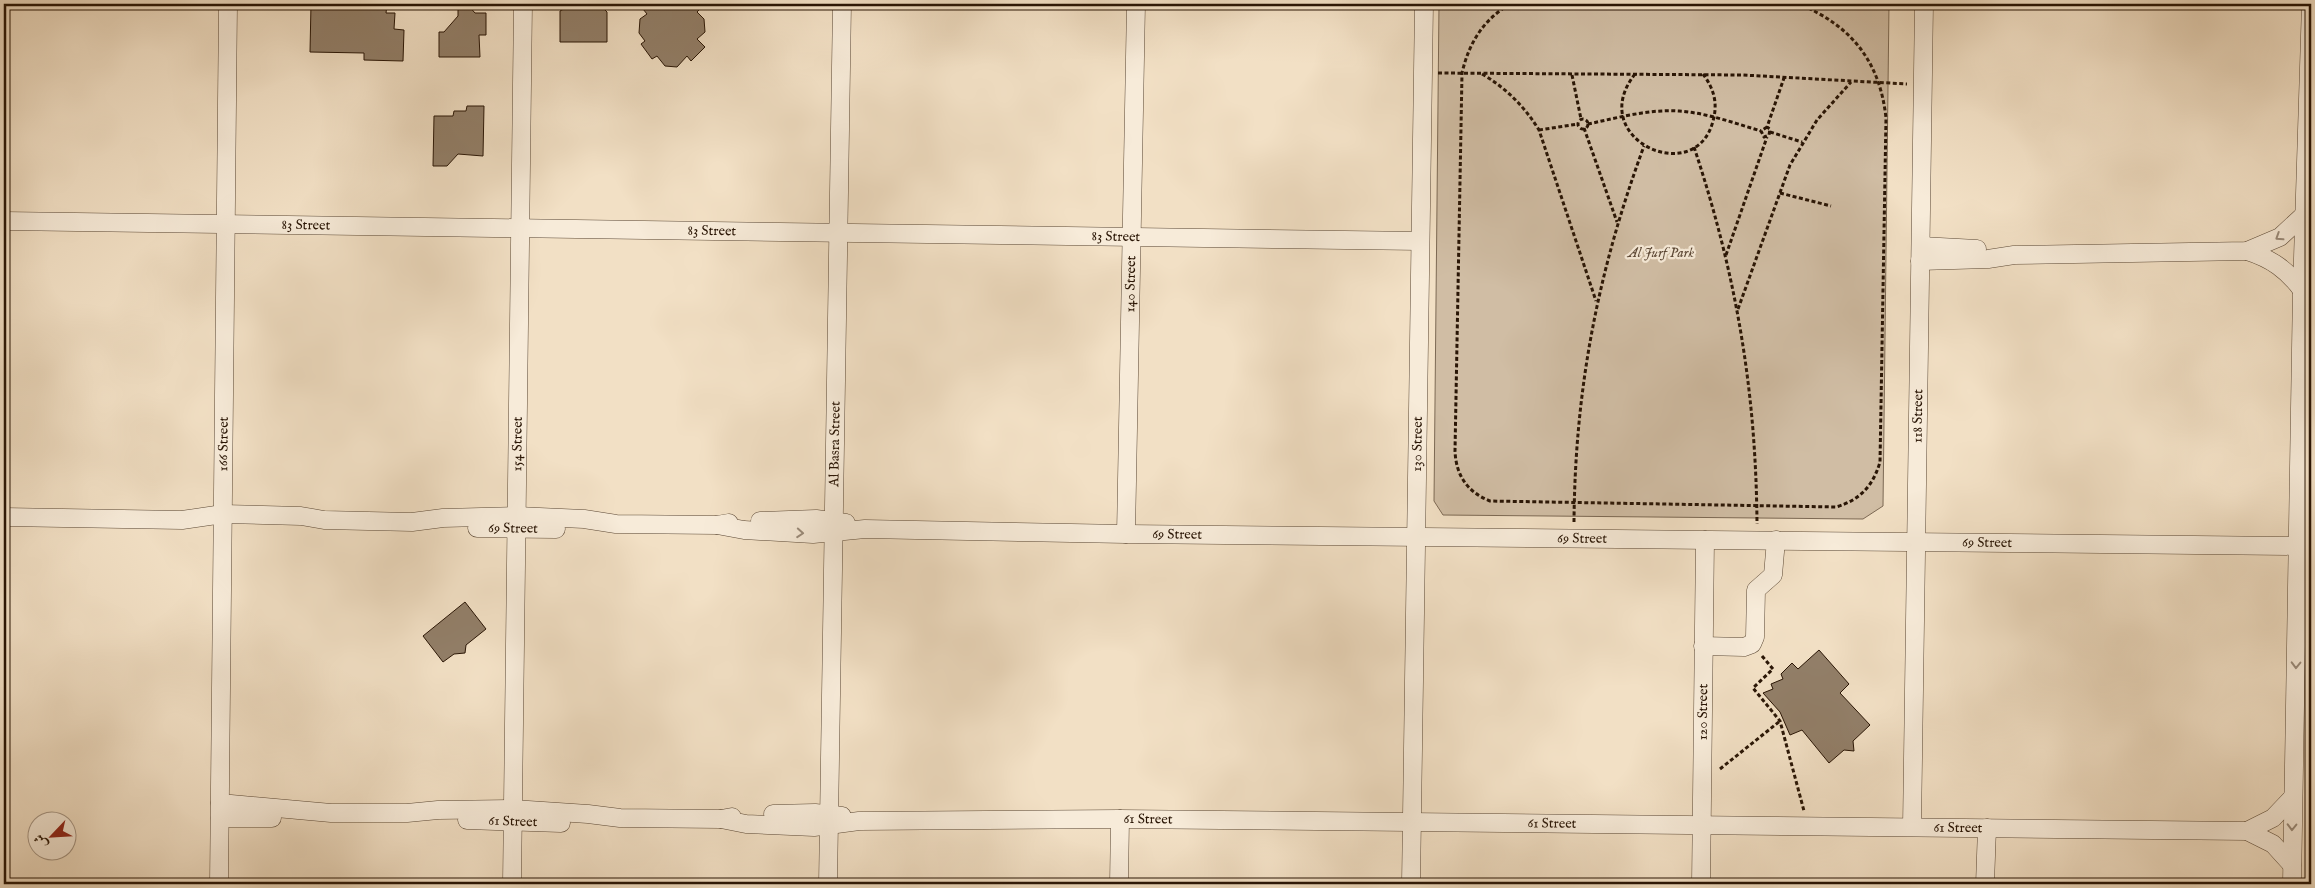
<svg xmlns="http://www.w3.org/2000/svg" width="2315" height="888" viewBox="0 0 2315 888" font-family="'IM FELL English',Amiri,serif">
<style>
.green{fill:#d0bda4;stroke:#7c6954}
.building{fill:#927f69;stroke:#291505}
.lines{fill:none;stroke-linecap:round;stroke-linejoin:round}
.minor-casing{stroke:#5b4835;stroke-width:19}
.path{stroke:#291505;stroke-width:3;stroke-dasharray:4 2.5;stroke-linecap:butt}
.minor{stroke:#f7ebd9;stroke-width:18}
.oneway{stroke:#9a8b7a}
.labels{text-anchor:middle;dominant-baseline:central;stroke-width:4.5;stroke-linejoin:round;paint-order:stroke}
.street-label{font-size:14px;fill:#291505;stroke:#f7ebd9}
.park-label{font-size:14px;font-style:italic;fill:#5b4735;stroke:#f7ebd9}
</style>
<rect width="100%" height="100%" fill="#f2e0c5"/>
<filter id="stains"><feTurbulence type="fractalNoise" baseFrequency=".004" numOctaves="4"/><feColorMatrix values="0 0 0 0 .2 0 0 0 0 .09 0 0 0 0 .02 0 0 0 .5 -.17"/></filter>
<radialGradient id="worn" r=".72"><stop offset=".6" stop-color="#630" stop-opacity="0"/><stop offset="1" stop-color="#630" stop-opacity=".3"/></radialGradient>
<!-- green -->
<path class="green" d="M 1439,4 L 1889,4 L 1883,506 L 1863,519 L 1443,515 L 1434,501 Z"/>
<!-- building -->
<g class="building">
<path d="M 311,4 L 387,4 L 386,13 L 395,13 L 394,29 L 404,30 L 403,61 L 364,60 L 364,53 L 310,52 Z"/>
<path d="M 467,4 L 475,13 L 486,13 L 486,35 L 479,35 L 480,57 L 439,57 L 439,32 L 444,32 L 458,16 L 458,10 Z"/>
<path d="M 573,4 L 578,7 L 582,4 L 587,4 L 591,8 L 599,4 L 607,12 L 607,42 L 560,42 L 560,11 Z"/>
<path d="M 639,4 L 661,4 L 663,7 L 680,9 L 685,4 L 705,4 L 697,12 L 704,19 L 705,32 L 697,39 L 705,47 L 691,61 L 687,56 L 677,67 L 665,66 L 657,56 L 652,59 L 641,44 L 645,41 L 639,33 L 640,19 L 647,14 Z"/>
<path d="M 467,106 L 484,106 L 483,156 L 458,154 L 447,166 L 433,166 L 434,116 L 453,116 L 454,111 L 466,111 Z"/>
<path d="M 465,602 L 486,629 L 466,645 L 465,653 L 454,654 L 443,662 L 423,636 Z"/>
<path d="M 1819,650 L 1849,684 L 1840,693 L 1870,725 L 1853,741 L 1854,751 L 1844,750 L 1829,763 L 1802,730 L 1790,735 L 1780,712 L 1763,693 L 1773,689 L 1771,684 L 1783,679 L 1781,674 L 1792,663 L 1798,669 Z"/>
</g>
<g class="lines">
<!-- minor casing -->
<g class="minor-casing">
<g id="minor">
<path id="s1" d="M 4,221 L 1420,241"/>
<path d="M 1921,246 L 1977,249"/>
<path d="M 2247,251 C 2272,259 2287,270 2302,290"/>
<path d="M 1920,261 L 1988,259 L 2014,255 L 2247,251 L 2280,237 L 2306,213"/>
<path d="M 4,517 L 182,520 L 223,514 L 301,516 L 324,520 L 412,522 L 443,518 L 517,516 L 584,519 L 616,524 L 717,525 L 729,523"/>
<path d="M 760,521 L 816,519 L 846,523"/>
<path id="s2" d="M 717,525 L 744,530 L 813,534 L 865,529 L 1126,534 L 2299,546"/>
<path id="s3" d="M 477,528 L 556,529"/>
<path id="s4" d="M 1126,534 L 1136,4"/>
<path d="M 1703,646 L 1744,647 L 1752,644 L 1755,637 L 1756,590 L 1773,575 L 1776,540"/>
<path d="M 220,803 L 331,813 L 407,813 L 438,810 L 513,809 L 588,814 L 620,818 L 721,819 L 732,817"/>
<path d="M 773,814 L 815,813 L 842,816"/>
<path d="M 220,818 L 272,818"/>
<path id="s5" d="M 721,819 L 746,824 L 814,827 L 859,821 L 1120,819 L 2247,831 L 2273,844 L 2292,865"/>
<path id="s6" d="M 467,820 L 561,823"/>
<path id="s7" d="M 1912,827 L 1924,4"/>
<path d="M 2247,831 L 2273,818 L 2293,797"/>
<path id="s8" d="M 219,884 L 228,4"/>
<path id="s9" d="M 512,884 L 523,4"/>
<path id="s10" d="M 828,884 L 842,4"/>
<path d="M 1119,884 L 1120,819"/>
<path id="s11" d="M 1411,884 L 1424,4"/>
<path id="s12" d="M 1701,884 L 1705,540"/>
<path d="M 1985,884 L 1987,828"/>
<path d="M 2292,884 L 2302,290 L 2311,4"/>
</g>
</g>
<!-- path -->
<g class="path">
<path d="M 1510,4 C 1483,20 1469,43 1462,73 L 1455,451 C 1456,475 1467,492 1490,501 L 1836,507 C 1860,500 1873,486 1880,462 L 1886,118 C 1880,62 1852,26 1799,4"/>
<path d="M 1438,73 L 1743,75 L 1907,84"/>
<path d="M 1482,74 C 1506,88 1524,106 1539,130 L 1596,301"/>
<path d="M 1635,74 C 1584,139 1696,189 1713,121 C 1718,103 1714,89 1703,74"/>
<path d="M 1572,75 L 1581,119"/>
<circle cx="1583" cy="124" r="5"/>
<path d="M 1588,124 C 1617,118 1648,109 1679,111 C 1707,113 1734,123 1761,131"/>
<path d="M 1767,127 L 1761,131 L 1764,137 L 1769,135 L 1770,129 L 1767,127 L 1784,78"/>
<path d="M 1584,128 L 1617,222"/>
<path d="M 1539,130 L 1578,124"/>
<path d="M 1770,132 L 1802,142"/>
<path d="M 1694,147 C 1736,274 1756,390 1757,524"/>
<path d="M 1780,193 L 1831,206"/>
<path d="M 1726,255 L 1767,137"/>
<path d="M 1738,309 L 1790,165 L 1817,120 L 1851,82"/>
<path d="M 1574,522 C 1575,388 1598,271 1644,146"/>
<path d="M 1762,656 L 1773,669 L 1753,688 L 1780,721 L 1804,811"/>
<path d="M 1720,769 L 1780,721"/>
</g>
<!-- minor -->
<use href="#minor" class="minor"/>
</g>
<!-- one-way arrows -->
<defs><path id="oneway-chevron" d="M-2-3.5L2.5 0L-2 3.5" fill="none" stroke-width="1.6" stroke-linecap="round" stroke-linejoin="round" transform="scale(1.25)"/></defs>
<g class="oneway">
<use href="#oneway-chevron" transform="translate(2279 237) rotate(147)"/>
<use href="#oneway-chevron" transform="translate(800 533) rotate(4)"/>
<use href="#oneway-chevron" transform="translate(2296 665) rotate(91)"/>
<use href="#oneway-chevron" transform="translate(2292 827) rotate(91)"/>
</g>
<g class="labels">
<!-- street labels -->
<g class="street-label">
<text stroke="none"><textPath href="#s1" startOffset="302">83 Street</textPath></text>
<text stroke="none"><textPath href="#s1" startOffset="708">83 Street</textPath></text>
<text stroke="none"><textPath href="#s1" startOffset="1112">83 Street</textPath></text>
<text stroke="none"><textPath href="#s4" startOffset="250">140 Street</textPath></text>
<text stroke="none"><textPath href="#s7" startOffset="411">118 Street</textPath></text>
<text stroke="none"><textPath href="#s8" startOffset="440">166 Street</textPath></text>
<text stroke="none"><textPath href="#s9" startOffset="440">154 Street</textPath></text>
<text stroke="none"><textPath href="#s10" startOffset="440">Al Basra Street</textPath></text>
<text stroke="none"><textPath href="#s11" startOffset="440">130 Street</textPath></text>
<text stroke="none"><textPath href="#s3" startOffset="36">69 Street</textPath></text>
<text stroke="none"><textPath href="#s2" startOffset="461">69 Street</textPath></text>
<text stroke="none"><textPath href="#s2" startOffset="866">69 Street</textPath></text>
<text stroke="none"><textPath href="#s2" startOffset="1271">69 Street</textPath></text>
<text stroke="none"><textPath href="#s12" startOffset="172">120 Street</textPath></text>
<text stroke="none"><textPath href="#s5" startOffset="428">61 Street</textPath></text>
<text stroke="none"><textPath href="#s6" startOffset="46">61 Street</textPath></text>
<text stroke="none"><textPath href="#s5" startOffset="832">61 Street</textPath></text>
<text stroke="none"><textPath href="#s5" startOffset="1238">61 Street</textPath></text>
</g>
<!-- park labels -->
<g class="park-label">
<text x="1661" y="253">Al Jurf Park</text>
</g>
</g>
<!-- margin -->
<rect width="2315" height="888" fill="none" stroke="#f2e0c5" stroke-width="20"/>
<rect x="5" y="5" width="2305" height="878" fill="none" stroke="#291505" stroke-width="2.5"/>
<rect x="10" y="10" width="2295" height="868" fill="none" stroke="#291505"/>
<!-- north arrow -->
<g transform="translate(52 836) rotate(245)"><circle r="24" fill="#f7ebd9" stroke="#a59584"/>
<path d="M0-4L9 19L0 12L-9 19Z" fill="#8f2418"/>
<text y="-8" font-size="14" font-weight="bold" text-anchor="middle" fill="#291505">ش</text>
</g>
<rect width="100%" height="100%" filter="url(#stains)"/>
<rect width="100%" height="100%" fill="url(#worn)"/>
</svg>
